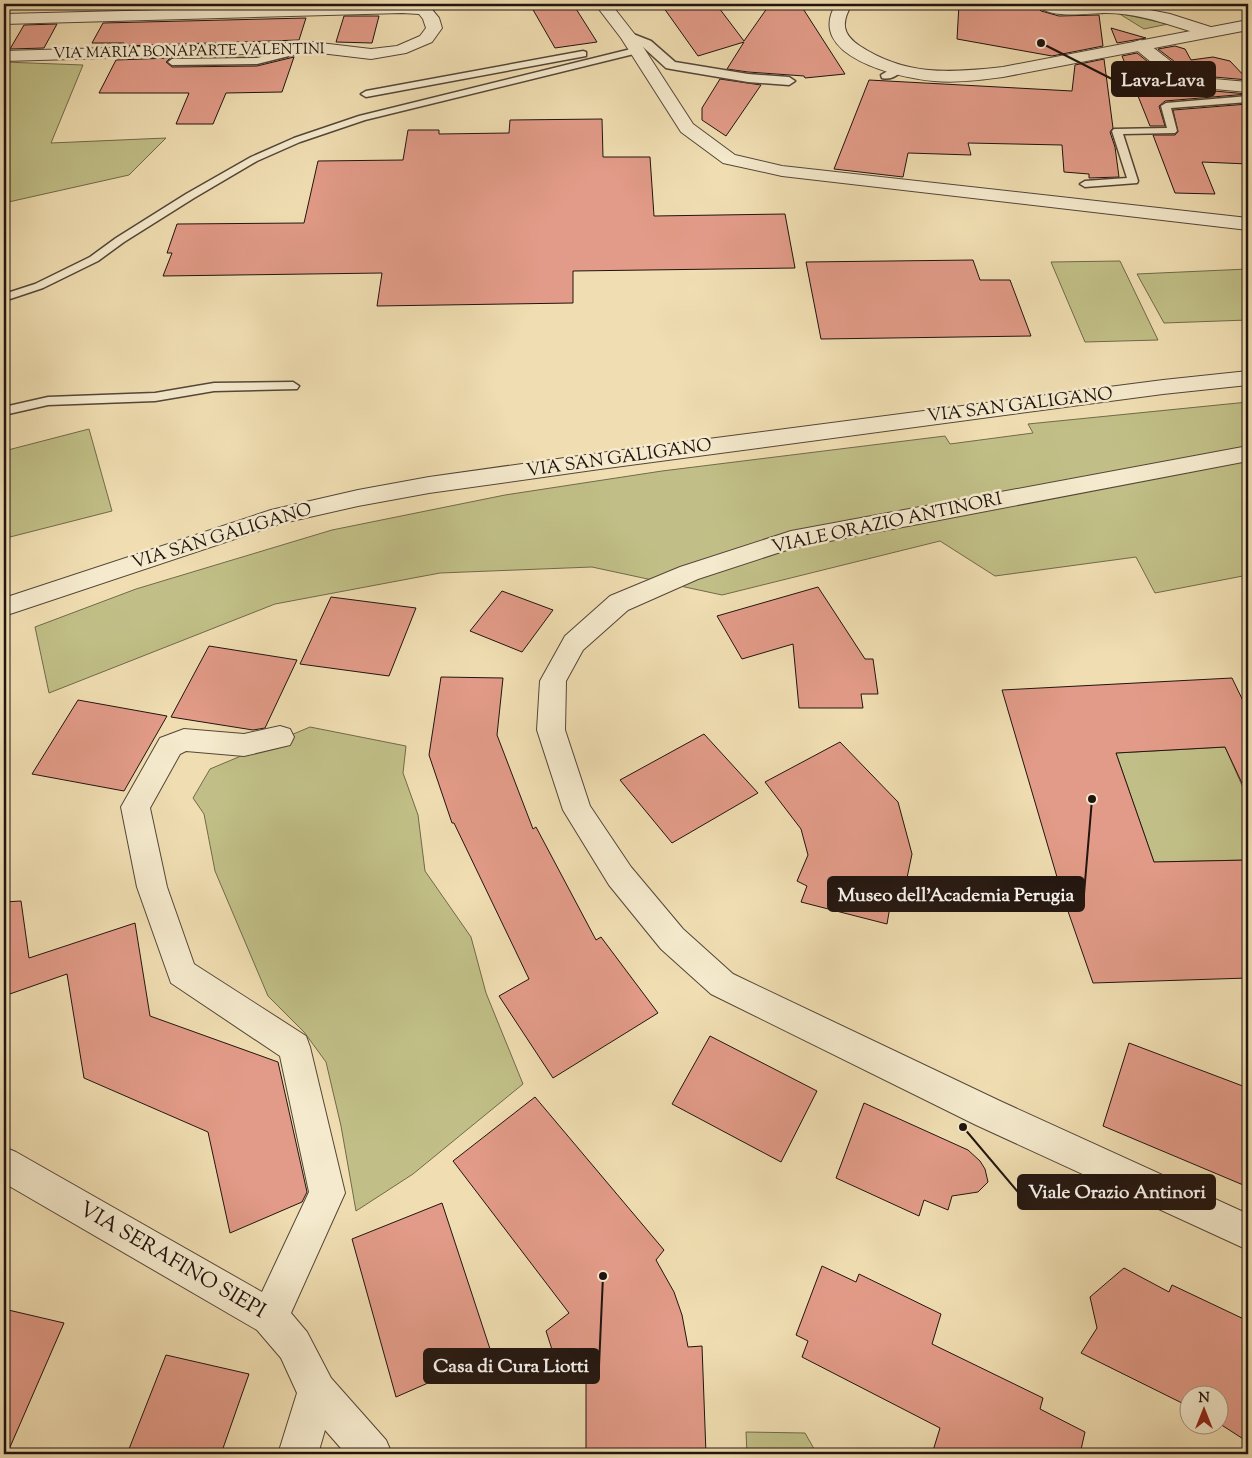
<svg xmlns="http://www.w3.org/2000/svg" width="1252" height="1458" viewBox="0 0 1252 1458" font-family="'Sorts Mill Goudy',serif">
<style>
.green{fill:#c1bf87;stroke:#706a4b}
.building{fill:#e29b88;stroke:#20140f}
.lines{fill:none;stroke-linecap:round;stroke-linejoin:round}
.service-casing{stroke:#544638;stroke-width:3}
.pedestrian-casing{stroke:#544638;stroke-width:3}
.minor-casing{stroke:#544638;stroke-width:2}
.tertiary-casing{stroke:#544638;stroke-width:2}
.service{fill:#f5eacd;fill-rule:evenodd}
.pedestrian{fill:#f5eacd;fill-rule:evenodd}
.minor{fill:#f5eacd;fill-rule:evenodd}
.tertiary{fill:#f5eacd;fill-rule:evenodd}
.labels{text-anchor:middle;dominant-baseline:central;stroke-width:5;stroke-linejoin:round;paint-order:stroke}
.far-street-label{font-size:15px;fill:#20140f;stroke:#f5eacd}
.street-label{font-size:18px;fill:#20140f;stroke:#f5eacd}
.near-street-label{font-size:21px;fill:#20140f;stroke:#f5eacd}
.leader{fill:none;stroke:#20140f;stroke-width:2}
.callout-dot{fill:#20140f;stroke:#f5eacd;stroke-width:2}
.callout{fill:#20140f;stroke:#20140f;stroke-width:2}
.callout-label{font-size:19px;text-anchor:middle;font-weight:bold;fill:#fff}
</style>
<rect width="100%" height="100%" fill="#f0deb2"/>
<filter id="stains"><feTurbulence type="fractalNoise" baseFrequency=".004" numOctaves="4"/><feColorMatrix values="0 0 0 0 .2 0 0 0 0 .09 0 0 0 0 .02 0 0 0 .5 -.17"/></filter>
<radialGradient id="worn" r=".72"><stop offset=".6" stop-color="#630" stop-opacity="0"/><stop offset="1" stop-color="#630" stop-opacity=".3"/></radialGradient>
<!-- green -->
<g class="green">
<path d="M 1118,13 L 1168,24 L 1144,29 Z"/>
<path d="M 4,62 L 83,65 L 51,143 L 166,138 L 129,175 L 4,203 Z"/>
<path d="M 1120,261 L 1158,340 L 1085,342 L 1051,262 Z"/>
<path d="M 1248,269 L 1248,320 L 1164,323 L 1137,274 Z"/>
<path d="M 1248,402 L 1248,575 L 1155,593 L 1136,557 L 995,576 L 940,541 L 722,595 L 592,567 L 440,573 L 275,604 L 49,693 L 35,627 L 136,589 L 332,530 L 505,495 L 662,471 L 945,436 L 950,444 L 1033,433 L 1028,424 Z"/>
<path d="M 89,429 L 112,511 L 10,537 L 4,506 L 4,451 Z"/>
<path d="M 310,727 L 406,746 L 403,773 L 418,815 L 425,871 L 471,937 L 486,993 L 523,1084 L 413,1174 L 356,1211 L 341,1126 L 326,1062 L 304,1032 L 268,996 L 215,871 L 204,814 L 193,798 L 210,769 Z"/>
<path d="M 1225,747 L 1248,799 L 1248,860 L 1154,862 L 1116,753 Z"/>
<path d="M 746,1432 L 805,1433 L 817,1454 L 747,1454 Z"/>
</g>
<!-- building -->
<g class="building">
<path d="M 114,4 L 152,4 L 150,9 L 111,9 Z"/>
<path d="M 565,4 L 573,4 L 597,42 L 555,48 L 532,8 Z"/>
<path d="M 661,4 L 716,4 L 744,41 L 770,4 L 800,4 L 845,74 L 805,78 L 804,76 L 748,72 L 727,69 L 744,42 L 698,56 Z"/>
<path d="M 959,4 L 1034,4 L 1041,11 L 1059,16 L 1099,15 L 1103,46 L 1052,56 L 957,39 Z"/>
<path d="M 344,16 L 379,16 L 372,43 L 336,42 Z"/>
<path d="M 306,18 L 299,40 L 123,46 L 124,43 L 92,43 L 103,23 Z"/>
<path d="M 57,24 L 44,48 L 10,49 L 24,25 Z"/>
<path d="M 1111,28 L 1146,38 L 1117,43 Z"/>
<path d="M 1175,46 L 1185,49 L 1191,60 L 1213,57 L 1230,61 L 1248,80 L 1192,75 L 1158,49 Z"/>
<path d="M 1137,53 L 1180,88 L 1248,94 L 1165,101 L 1159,106 L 1165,126 L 1150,126 L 1122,56 Z"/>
<path d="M 294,57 L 282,92 L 226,93 L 213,124 L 176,124 L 189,93 L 99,93 L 116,60 L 170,58 L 166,62 L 172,67 L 257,66 Z"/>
<path d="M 1104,59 L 1113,128 L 1110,132 L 1115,147 L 1119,177 L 1089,178 L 1089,174 L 1064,172 L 1062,145 L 968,143 L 971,155 L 908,153 L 903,177 L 834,169 L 869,80 L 1072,91 L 1075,65 Z"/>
<path d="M 720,79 L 761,85 L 726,136 L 702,120 L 702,108 Z"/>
<path d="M 1248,104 L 1248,164 L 1202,162 L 1215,194 L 1175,193 L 1153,135 L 1175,135 L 1178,132 L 1173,110 Z"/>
<path d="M 602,119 L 603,157 L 650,157 L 654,216 L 785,214 L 795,268 L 573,271 L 573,303 L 377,306 L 382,273 L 163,276 L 172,253 L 167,253 L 177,224 L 304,223 L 318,161 L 403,160 L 408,130 L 439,130 L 439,134 L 509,133 L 510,120 Z"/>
<path d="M 973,260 L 980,280 L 1010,280 L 1031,336 L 821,339 L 806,262 Z"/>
<path d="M 818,587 L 865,659 L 873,659 L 878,694 L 861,694 L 863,708 L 799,708 L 793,644 L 742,659 L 717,616 Z"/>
<path d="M 502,591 L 553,610 L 522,652 L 470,631 Z"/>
<path d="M 331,597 L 416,608 L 389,676 L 300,664 Z"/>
<path d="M 209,646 L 297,660 L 265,728 L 253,730 L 171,717 Z"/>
<path d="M 441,677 L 503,678 L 497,735 L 533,829 L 536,827 L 596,940 L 601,937 L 658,1013 L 553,1078 L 499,996 L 529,979 L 454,823 L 452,823 L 429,755 Z"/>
<path d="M 1232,678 L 1248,711 L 1248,796 L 1225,747 L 1116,753 L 1154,862 L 1248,860 L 1248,978 L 1093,983 L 1062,894 L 1002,690 Z"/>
<path d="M 78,700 L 167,716 L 124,791 L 32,774 Z"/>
<path d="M 704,734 L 758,793 L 672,843 L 620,780 Z"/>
<path d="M 840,742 L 898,802 L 912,854 L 903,897 L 892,895 L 887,924 L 801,902 L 807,886 L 797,881 L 808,855 L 801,829 L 765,782 Z"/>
<path d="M 21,901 L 29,958 L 135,923 L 150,1016 L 278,1062 L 307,1192 L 302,1202 L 230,1233 L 208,1132 L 84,1078 L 67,974 L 4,996 L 4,902 Z"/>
<path d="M 710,1036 L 817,1091 L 781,1162 L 672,1104 Z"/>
<path d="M 1129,1043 L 1248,1088 L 1248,1187 L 1103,1126 Z"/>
<path d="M 535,1097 L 664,1250 L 656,1260 L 674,1292 L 682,1315 L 688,1347 L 702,1346 L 706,1454 L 586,1454 L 586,1365 L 557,1365 L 546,1331 L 569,1313 L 453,1161 Z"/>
<path d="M 864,1103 L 968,1150 L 980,1161 L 985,1169 L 988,1182 L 978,1192 L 952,1196 L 948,1210 L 924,1200 L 919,1216 L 836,1178 Z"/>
<path d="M 442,1203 L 492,1355 L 396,1397 L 352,1239 Z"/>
<path d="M 822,1266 L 856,1282 L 859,1274 L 941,1314 L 932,1344 L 1043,1398 L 1040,1409 L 1085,1432 L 1080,1454 L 932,1454 L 940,1428 L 802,1357 L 808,1341 L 796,1335 Z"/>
<path d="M 1124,1268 L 1169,1292 L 1172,1285 L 1248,1321 L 1248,1442 L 1220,1424 L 1220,1396 L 1190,1396 L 1190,1407 L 1081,1353 L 1097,1328 L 1090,1297 Z"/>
<path d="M 4,1309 L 64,1323 L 7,1454 L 4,1454 Z"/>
<path d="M 166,1355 L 249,1374 L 221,1454 L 127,1454 Z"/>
</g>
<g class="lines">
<!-- service casing -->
<g class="service-casing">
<g id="service">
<path d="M 310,45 L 314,48 L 313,50 L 257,64 L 172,65 L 168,62 L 172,59 L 257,58 Z"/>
<path d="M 635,48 L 638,49 L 638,53 L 365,120 L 300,142 L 257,161 L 194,198 L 124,242 L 98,261 L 43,288 L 4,301 L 4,294 L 35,284 L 90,257 L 116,238 L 186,194 L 251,157 L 294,138 L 359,116 Z"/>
<path d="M 583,51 L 586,52 L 586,56 L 366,97 L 361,94 L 366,91 Z"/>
<path d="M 1248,96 L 1248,102 L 1171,108 L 1177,131 L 1175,133 L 1123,134 L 1138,181 L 1137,183 L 1085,187 L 1080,184 L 1085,181 L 1127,178 L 1112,131 L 1114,129 L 1167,128 L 1161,106 L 1166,103 Z"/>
<path d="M 293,382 L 299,386 L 297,389 L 214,391 L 155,401 L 48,405 L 4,415 L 4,407 L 48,397 L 155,393 L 214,383 Z"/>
</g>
</g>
<!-- pedestrian casing -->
<g class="pedestrian-casing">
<g id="pedestrian">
<path d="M 628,32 L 651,41 L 675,62 L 748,74 L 789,77 L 795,81 L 789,85 L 748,82 L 671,69 L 666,68 L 643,47 L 624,39 L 622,36 L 624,33 Z"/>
<path d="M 896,66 L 901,67 L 902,70 C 898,76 890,80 882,78 L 881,75 Z"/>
</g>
</g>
<!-- minor casing -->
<g class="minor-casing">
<g id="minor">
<path d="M 407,4 L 430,7 L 439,18 L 442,28 L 432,42 L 406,53 L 371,59 L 312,52 L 4,61 L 4,51 L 312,42 L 371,49 L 397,46 L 420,36 L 426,28 L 423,19 L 419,14 L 402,13 L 4,24 L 4,14 Z"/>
<path d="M 595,4 L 611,4 L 636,36 L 693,124 L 735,155 L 782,166 L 1248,218 L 1248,230 L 782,176 L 723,163 L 681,132 L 621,38 Z"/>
<path d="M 1036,4 L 1070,5 L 1108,4 L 1130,6 L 1170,14 L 1217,29 L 1219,32 L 1217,35 L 1211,37 C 1176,28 1143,13 1106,13 C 1089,13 1048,20 1036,4 Z"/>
<path d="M 1140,40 L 1146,42 L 1191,77 L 1248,82 L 1248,92 L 1180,86 L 1134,48 L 1132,45 L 1134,42 Z"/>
<path d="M 280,726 L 290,729 L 294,737 L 290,745 L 244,756 L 186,751 L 180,754 L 150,808 L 167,887 L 194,964 L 306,1036 L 310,1047 L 345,1193 L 291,1313 L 307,1332 L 331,1378 L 386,1440 L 392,1454 L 346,1454 L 325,1430 L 318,1454 L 278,1454 L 297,1393 L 281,1358 L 257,1330 L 4,1183 L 4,1147 L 16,1152 L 262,1292 L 309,1192 L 280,1056 L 171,983 L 137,887 L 121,807 L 160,738 L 184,729 L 244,734 Z"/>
</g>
</g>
<!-- tertiary casing -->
<g class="tertiary-casing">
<g id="tertiary">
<path d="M 836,4 L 852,4 C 841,23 842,34 860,46 C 906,76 950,73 1003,67 L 1248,20 L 1248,30 L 1003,77 C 980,80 957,83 934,81 C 899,78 804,56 836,4 Z"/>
<path d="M 1248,371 L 1248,385 L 1163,394 L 600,469 L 429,493 L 358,506 L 283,523 L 4,616 L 4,598 L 271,510 L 358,490 L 429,477 L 600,453 L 1163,380 Z"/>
<path d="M 1248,446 L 1248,461 L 793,548 L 698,579 L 628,610 L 583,650 L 566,681 L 565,730 L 590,806 L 631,867 L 683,929 L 733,974 L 1000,1101 L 1248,1214 L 1248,1250 L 976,1125 L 711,994 L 661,949 L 609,885 L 563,810 L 537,730 L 540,681 L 565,636 L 610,596 L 680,567 L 791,531 Z"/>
</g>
</g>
<!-- service -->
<use href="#service" class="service"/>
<!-- pedestrian -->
<use href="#pedestrian" class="pedestrian"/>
<!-- minor -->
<use href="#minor" class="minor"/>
<!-- tertiary -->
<use href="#tertiary" class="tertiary"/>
</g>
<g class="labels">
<!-- far-street labels -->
<g class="far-street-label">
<text transform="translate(189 52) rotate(-1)">VIA MARIA BONAPARTE VALENTINI</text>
</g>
<!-- street labels -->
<g class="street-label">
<text transform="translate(1020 406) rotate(-7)">VIA SAN GALIGANO</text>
<text transform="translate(619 459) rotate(-8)">VIA SAN GALIGANO</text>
<text transform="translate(887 524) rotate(-12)">VIALE ORAZIO ANTINORI</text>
<text transform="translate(222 537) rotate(-17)">VIA SAN GALIGANO</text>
</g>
<!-- near-street labels -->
<g class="near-street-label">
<text transform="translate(172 1261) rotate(30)">VIA SERAFINO SIEPI</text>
</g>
</g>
<!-- callouts -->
<path class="leader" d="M1041 43L1112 79M1092 799L1084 894M963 1127L1018 1192M603 1276L599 1366"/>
<g class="callout-dot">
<circle cx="1041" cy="43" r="5"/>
<circle cx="1092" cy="799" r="5"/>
<circle cx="963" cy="1127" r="5"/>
<circle cx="603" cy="1276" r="5"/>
</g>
<g class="callout">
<rect x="1112" y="62" width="103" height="34" rx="5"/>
<rect x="828" y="877" width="256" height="34" rx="5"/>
<rect x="1018" y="1175" width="197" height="34" rx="5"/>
<rect x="424" y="1349" width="175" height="34" rx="5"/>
</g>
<g class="callout-label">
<text x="1163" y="86">Lava-Lava</text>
<text x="956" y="901">Museo dell'Academia Perugia</text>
<text x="1117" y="1198">Viale Orazio Antinori</text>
<text x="511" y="1372">Casa di Cura Liotti</text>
</g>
<!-- margin -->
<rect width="1252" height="1458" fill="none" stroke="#f0deb2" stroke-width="20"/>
<rect x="5" y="5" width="1242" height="1448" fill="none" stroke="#20140f" stroke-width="2.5"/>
<rect x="10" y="10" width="1232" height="1438" fill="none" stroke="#20140f"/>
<!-- north arrow -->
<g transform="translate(1204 1410)"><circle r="24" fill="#f5eacd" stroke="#a09481"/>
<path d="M0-4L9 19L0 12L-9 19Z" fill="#8f2418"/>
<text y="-8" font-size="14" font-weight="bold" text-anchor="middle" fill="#20140f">N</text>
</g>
<rect width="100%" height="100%" filter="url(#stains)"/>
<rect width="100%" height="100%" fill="url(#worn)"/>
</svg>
